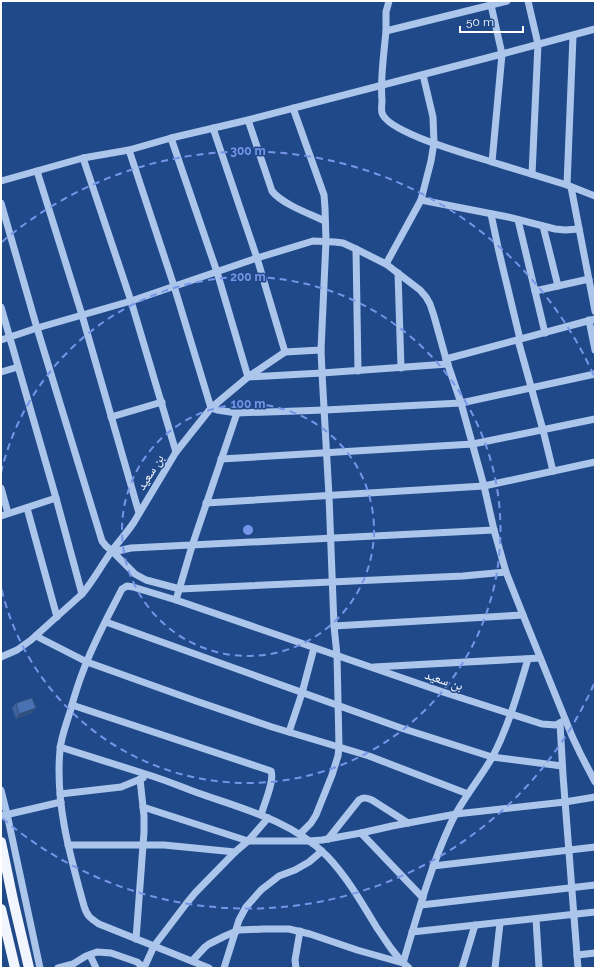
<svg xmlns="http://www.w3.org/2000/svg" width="596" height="969" viewBox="0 0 596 969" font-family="Raleway,'Noto Naskh Arabic',sans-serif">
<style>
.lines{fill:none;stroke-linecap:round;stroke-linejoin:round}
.minor{stroke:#acc5eb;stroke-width:7}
.major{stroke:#f1f5fe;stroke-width:10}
.wall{fill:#3e6299}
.shaded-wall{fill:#32507d}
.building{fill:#4872b2;stroke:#32507d}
.ring{fill:none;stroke:#7795e8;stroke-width:2;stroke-dasharray:7 5}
.labels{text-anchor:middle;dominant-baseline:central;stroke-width:3;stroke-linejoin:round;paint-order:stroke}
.street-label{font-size:13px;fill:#fff;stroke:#20498a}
.centre{fill:#7795e8;stroke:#20498a;stroke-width:2}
.ring-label{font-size:12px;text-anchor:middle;font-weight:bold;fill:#7795e8;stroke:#20498a;stroke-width:3;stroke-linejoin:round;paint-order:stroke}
</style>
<rect width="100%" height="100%" fill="#20498a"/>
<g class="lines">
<!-- minor -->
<g class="minor">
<path d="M 528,1 L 538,44 L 532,174"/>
<path d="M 491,5 L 502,54 L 492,162 C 471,155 388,133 382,113 C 381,109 382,104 382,101 C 380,77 384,54 386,31 L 491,5 L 507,1"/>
<path d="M 386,31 L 386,12 L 389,1"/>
<path d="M 293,108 L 324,195 L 325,208 L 326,241 L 321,350"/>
<path d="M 248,120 L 272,191 C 282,204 310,214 325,221"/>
<path d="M 213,128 L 257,258 L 285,352"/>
<path d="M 171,138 L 217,272 L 248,377 L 322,373 L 329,496 L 334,626 L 337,655 L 339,747 L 338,756 L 332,775 L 316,815 L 311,823 L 300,834"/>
<path d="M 129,150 L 174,286 L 211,408 L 217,410 L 237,413 L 325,410 L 461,403 L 595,374"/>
<path d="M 83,158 L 131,301 L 176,452"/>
<path d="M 492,162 L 567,185 L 595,196"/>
<path d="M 37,171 L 82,315 L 139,513"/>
<path d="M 1,181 L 83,158 L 129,150 L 171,138 L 248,120 L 502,54 L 595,29"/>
<path d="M 567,185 L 573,36"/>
<path d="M 571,187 L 595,311"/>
<path d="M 421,200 L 508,217 L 555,229 L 565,230 L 579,229"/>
<path d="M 1,203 L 37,328 L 102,541 L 106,546 L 113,552 L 135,574 L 146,580 L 180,589 L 463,576 L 506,572"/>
<path d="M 491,214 L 499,252 L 520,339"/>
<path d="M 518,220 L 545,333"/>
<path d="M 543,226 L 558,286"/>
<path d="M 356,249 L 358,371"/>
<path d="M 386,264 L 421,200 L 431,161 L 434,143 L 433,117 L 423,75"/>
<path d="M 398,273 L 401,368"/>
<path d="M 535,291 L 589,279"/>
<path d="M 1,307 L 56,498 L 82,594 L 31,640 L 17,650 L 1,657"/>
<path d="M 589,320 L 595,350"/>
<path d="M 1,340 L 37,328 L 131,301 L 257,258 L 313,241 L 335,242 L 343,243 L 356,249 L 386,264 L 420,290 L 426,297 L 430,304 L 434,316 L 446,359 L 461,403 L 484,486 L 494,530 L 506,572 L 523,615 L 572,736 L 580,753 L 595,782"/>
<path d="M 518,340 L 543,430 L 553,471"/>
<path d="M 285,352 L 321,350 L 322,373 L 448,364"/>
<path d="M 446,359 L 595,319"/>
<path d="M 1,372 L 18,367"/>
<path d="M 237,413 L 192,546 L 176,600 L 443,692 L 542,724 L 556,725 L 565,720"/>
<path d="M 111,417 L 162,402"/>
<path d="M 221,459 L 473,444 L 595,419"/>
<path d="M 1,488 L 8,513"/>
<path d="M 206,503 L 484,486 L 595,462"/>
<path d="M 27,508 L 57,617"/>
<path d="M 1,516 L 56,498"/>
<path d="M 113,552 L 131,548 L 494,530"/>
<path d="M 82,594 C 93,581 101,566 111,552 C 118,542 127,533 134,522 L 176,452 L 211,408 L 248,377 L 285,352"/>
<path d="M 176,600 L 133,587 L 127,586 L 122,589 C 109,614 95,640 85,666 C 79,681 74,697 70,712 C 66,725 61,737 60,750 C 55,804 70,855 84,906 C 87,916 90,918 99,924 L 209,968"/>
<path d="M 106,622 L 401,728 L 492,757 L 562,766"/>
<path d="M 334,626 L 523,615"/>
<path d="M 36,636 L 87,662 L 196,701 L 272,727 L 369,756 L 468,794"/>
<path d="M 374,667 L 540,658"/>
<path d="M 72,705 L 271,771 C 275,780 264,804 261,815"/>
<path d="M 560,723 L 563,775 L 578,968"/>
<path d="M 289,732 L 302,693 L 314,648"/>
<path d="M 60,747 C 92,757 124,767 155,777 C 170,782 184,788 198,793 C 244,809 292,821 327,856 C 347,877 362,903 377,928 C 387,942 395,957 409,968"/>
<path d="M 1,790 L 7,814 L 40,968"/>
<path d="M 60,794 L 121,787 L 143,778"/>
<path d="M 143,807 L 248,841 L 309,841 L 322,840 L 361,833 L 392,826 L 456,814 L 565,802 L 595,797"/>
<path d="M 1,816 L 61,802"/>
<path d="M 361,833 L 423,898"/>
<path d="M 328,839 L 359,800 C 364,797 367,798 372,800 L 408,823"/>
<path d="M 68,845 L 164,845 L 235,852"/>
<path d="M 433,866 L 595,847"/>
<path d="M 421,905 L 595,885"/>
<path d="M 536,919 L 539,968"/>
<path d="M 412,932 L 595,912"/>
<path d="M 136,939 L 144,832 L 144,816 L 140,779"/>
<path d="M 90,955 L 96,968"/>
<path d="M 577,955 L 595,953"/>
<path d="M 192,961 L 205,947 L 209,944 L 225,936 L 239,930 L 264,929 L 289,929 L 310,934 L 357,950 L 403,963 C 417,916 430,868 451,823 C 462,799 480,779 493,756 C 509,725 518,692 528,659"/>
<path d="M 58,968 L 73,964 L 86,956 L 97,952 L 111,953 L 137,962 L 144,968 L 154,946 L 186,904 L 195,893 L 235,852 L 248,841 L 268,818"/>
<path d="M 224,968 L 239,920 L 246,907 L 261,890 L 279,876 L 295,870 L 309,862 L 322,851"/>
<path d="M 296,968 L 295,960 L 300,931"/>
<path d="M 462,968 L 475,925"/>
<path d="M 495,968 L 500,923"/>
</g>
<!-- major -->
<g class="major">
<path d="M 1,842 L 13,900 L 29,968"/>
<path d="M 1,909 L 15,968"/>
</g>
</g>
<!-- wall -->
<path class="wall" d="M 16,703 L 32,713 L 16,719 L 12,708 Z"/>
<!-- shaded-wall -->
<path class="shaded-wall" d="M 36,708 L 32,713 L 16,719 L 19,714 Z"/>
<!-- building -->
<path class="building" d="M 32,698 L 36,708 L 19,714 L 16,703 Z"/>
<!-- distance rings -->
<g class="ring">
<circle cx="248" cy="530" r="126"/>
<path d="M1 473A253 253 0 1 1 1 587"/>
<path d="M594 684A379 379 0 0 1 2 818M2 242A379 379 0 0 1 594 376"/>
</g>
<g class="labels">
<!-- street labels -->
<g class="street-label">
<text transform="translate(150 472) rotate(-58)">بن سعيد</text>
<text transform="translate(444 680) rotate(18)">بن سعيد</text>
</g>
</g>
<circle cx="248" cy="530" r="6" class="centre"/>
<g class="ring-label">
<text x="248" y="155">300 m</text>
<text x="248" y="281">200 m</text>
<text x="248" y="408">100 m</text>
</g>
<!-- border -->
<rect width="596" height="969" fill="none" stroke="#ffffff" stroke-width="4"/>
<!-- scale -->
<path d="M460 26v6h63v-6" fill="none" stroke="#ffffff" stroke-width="2"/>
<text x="466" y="26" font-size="12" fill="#ffffff" stroke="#20498a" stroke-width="3" paint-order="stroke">50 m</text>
</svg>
